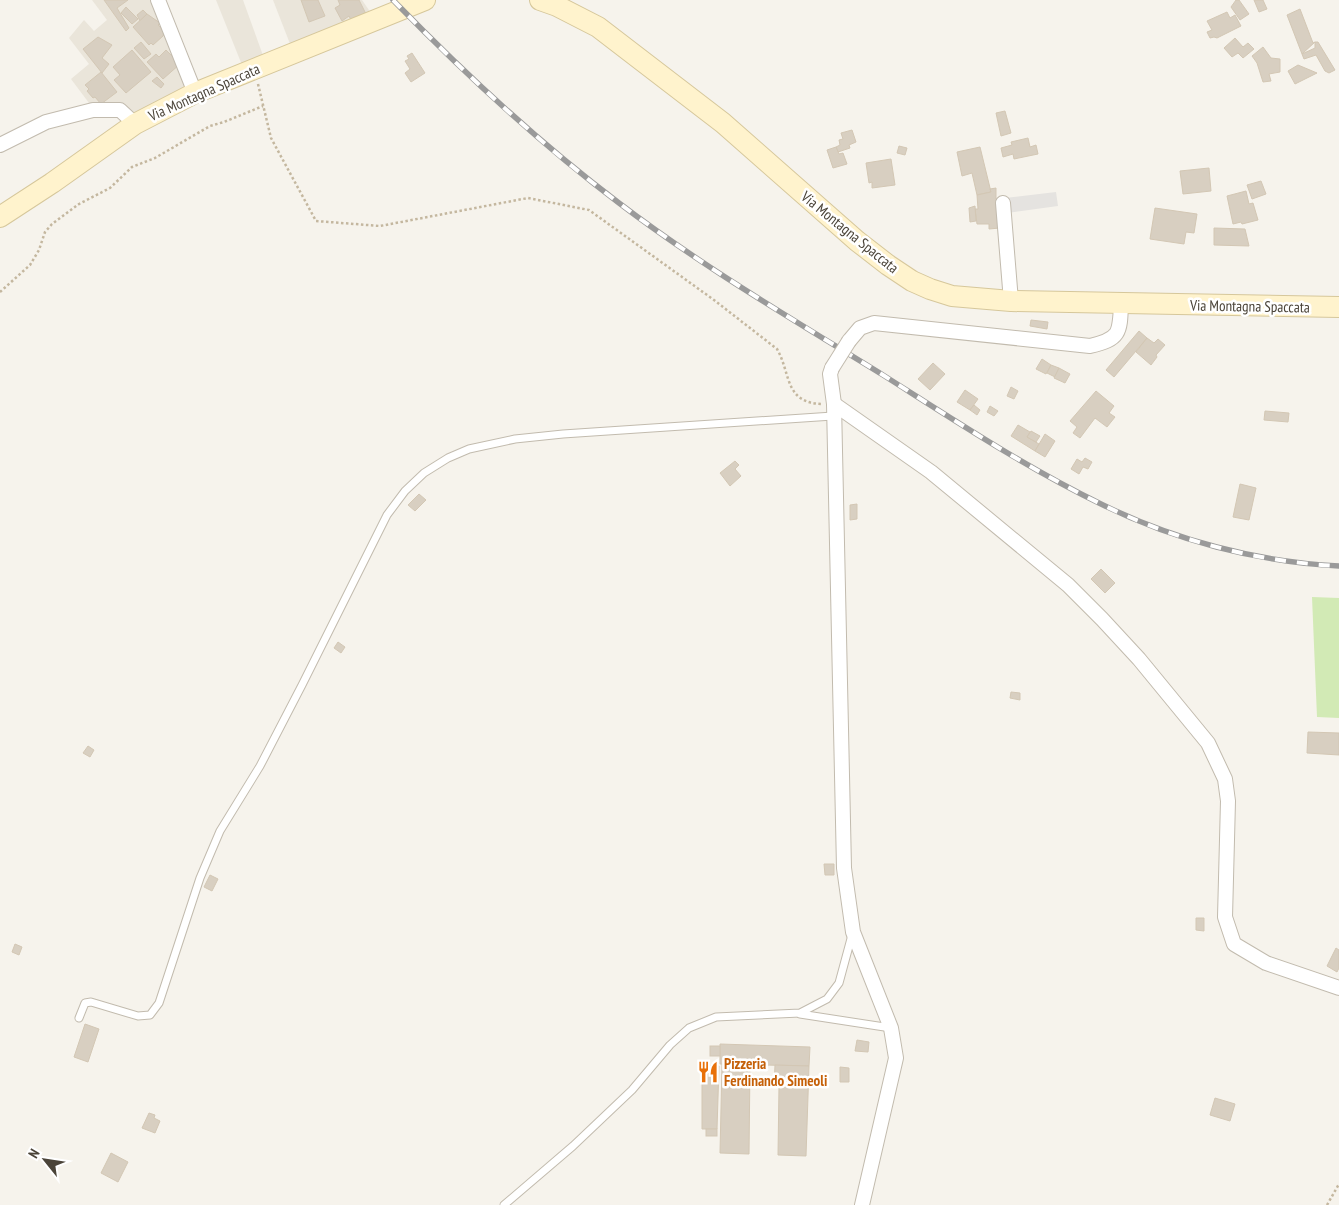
<svg xmlns="http://www.w3.org/2000/svg" width="1339" height="1205" viewBox="0 0 1339 1205" font-family="'PT Sans Narrow',sans-serif">
<style>
.residential{fill:#eae5da}
.green{fill:#d2eab5}
.parking{fill:#e5e3e0}
.building{fill:#d8cfc1;stroke:#d3c7b4}
.lines{fill:none;stroke-linecap:round;stroke-linejoin:round}
.lane-casing{stroke:#c2bbae;stroke-width:9}
.street-casing{stroke:#c2bbae;stroke-width:16}
.secondary-casing{stroke:#d6c79b;stroke-width:22}
.path{stroke:#c4b79f;stroke-width:2.5;stroke-dasharray:2.5 2.5;stroke-linecap:butt}
.lane{stroke:#fff;stroke-width:7}
.street{stroke:#fff;stroke-width:14}
.secondary{stroke:#fff3cd;stroke-width:20}
.rail-casing{stroke:#9a9a9a;stroke-width:5.5}
.rail{stroke:#fff;stroke-width:4;stroke-dasharray:11;stroke-linecap:butt}
.street-bridge-casing{stroke:#c2bbae;stroke-width:16;stroke-linecap:butt}
.street-bridge{stroke:#fff;stroke-width:14}
.labels{text-anchor:middle;dominant-baseline:central;stroke-width:5;stroke-linejoin:round;paint-order:stroke}
.street-label{font-size:15px;fill:#4b4439;stroke:#fff}
.food-label{font-size:15px;font-weight:bold;fill:#c56008;stroke:#fff;text-anchor:start}
</style>
<rect width="100%" height="100%" fill="#f6f3ec"/>
<!-- residential -->
<g class="residential">
<path d="M 92,0 L 160,0 L 197,90 L 135,121 L 92,107 L 71,79 L 89,64 L 69,38 L 84,20 L 94,31 L 107,20 Z"/>
<path d="M 216,0 L 243,0 L 265,61 L 244,70 Z"/>
<path d="M 273,0 L 362,0 L 373,16 L 292,49 Z"/>
</g>
<!-- green -->
<path class="green" d="M 1312,597 L 1339,598 L 1339,718 L 1317,717 Z"/>
<!-- parking -->
<path class="parking" d="M 1056,192 L 1058,206 L 1007,213 L 1005,198 Z"/>
<!-- building -->
<g class="building">
<path d="M 104,0 L 128,0 L 117,8 L 129,28 L 126,31 Z"/>
<path d="M 301,0 L 318,0 L 325,16 L 309,22 Z"/>
<path d="M 338,0 L 359,0 L 366,14 L 352,22 L 349,16 L 342,21 L 335,8 L 340,5 Z"/>
<path d="M 1236,0 L 1239,0 L 1249,14 L 1240,20 L 1231,7 Z"/>
<path d="M 1254,0 L 1263,0 L 1267,9 L 1259,12 Z"/>
<path d="M 126,7 L 138,19 L 132,24 L 121,13 Z"/>
<path d="M 1300,9 L 1313,43 L 1315,42 L 1302,54 L 1287,15 Z"/>
<path d="M 143,10 L 147,14 L 140,21 L 137,15 Z"/>
<path d="M 1227,12 L 1230,18 L 1235,15 L 1241,26 L 1217,38 L 1214,37 L 1210,38 L 1207,32 L 1212,30 L 1207,21 Z"/>
<path d="M 147,14 L 160,23 L 158,25 L 165,32 L 163,36 L 153,45 L 151,43 L 149,45 L 133,27 Z"/>
<path d="M 98,37 L 112,45 L 102,58 L 109,64 L 102,73 L 83,49 Z"/>
<path d="M 1235,38 L 1243,47 L 1248,43 L 1254,49 L 1243,58 L 1238,53 L 1232,57 L 1224,48 Z"/>
<path d="M 141,42 L 151,54 L 144,59 L 134,48 Z"/>
<path d="M 1315,42 L 1318,42 L 1335,70 L 1329,73 L 1325,71 L 1316,55 L 1304,59 L 1302,54 L 1315,48 Z"/>
<path d="M 1263,47 L 1271,58 L 1280,59 L 1280,72 L 1269,74 L 1271,81 L 1263,82 L 1257,63 L 1252,56 Z"/>
<path d="M 132,50 L 151,72 L 126,93 L 114,80 L 120,75 L 113,67 Z"/>
<path d="M 166,50 L 180,64 L 163,79 L 147,62 L 156,54 L 159,57 Z"/>
<path d="M 412,53 L 425,73 L 411,82 L 405,73 L 410,69 L 405,61 L 409,59 L 407,56 Z"/>
<path d="M 1298,65 L 1317,73 L 1295,84 L 1288,71 Z"/>
<path d="M 101,72 L 117,92 L 101,104 L 95,97 L 93,98 L 87,91 L 89,89 L 85,85 Z"/>
<path d="M 157,77 L 164,84 L 161,88 L 152,81 Z"/>
<path d="M 1005,111 L 1011,133 L 1001,136 L 996,113 Z"/>
<path d="M 852,130 L 856,142 L 849,145 L 850,148 L 838,152 L 836,147 L 840,145 L 839,140 L 843,139 L 841,133 Z"/>
<path d="M 1028,138 L 1030,147 L 1036,145 L 1038,154 L 1014,159 L 1013,154 L 1003,157 L 1001,148 L 1012,145 L 1011,142 Z"/>
<path d="M 899,146 L 907,148 L 905,155 L 897,153 Z"/>
<path d="M 836,147 L 839,154 L 843,153 L 847,164 L 833,168 L 827,150 Z"/>
<path d="M 980,147 L 991,192 L 977,195 L 972,173 L 962,176 L 957,152 Z"/>
<path d="M 891,159 L 895,185 L 872,188 L 872,182 L 869,183 L 866,163 Z"/>
<path d="M 1209,168 L 1211,191 L 1183,194 L 1180,171 Z"/>
<path d="M 1261,181 L 1266,194 L 1252,199 L 1247,185 Z"/>
<path d="M 996,188 L 996,199 L 999,199 L 1000,228 L 989,229 L 989,224 L 977,224 L 975,209 L 978,209 L 977,195 L 991,192 L 990,189 Z"/>
<path d="M 1246,191 L 1249,204 L 1253,203 L 1258,220 L 1242,224 L 1241,222 L 1233,224 L 1227,196 Z"/>
<path d="M 975,206 L 976,221 L 970,222 L 969,208 Z"/>
<path d="M 1155,208 L 1197,214 L 1194,233 L 1186,232 L 1184,244 L 1150,239 Z"/>
<path d="M 1214,228 L 1245,229 L 1249,246 L 1214,245 Z"/>
<path d="M 1031,320 L 1048,322 L 1047,329 L 1030,326 Z"/>
<path d="M 1139,331 L 1147,338 L 1114,377 L 1106,370 Z"/>
<path d="M 1147,338 L 1154,343 L 1158,339 L 1165,345 L 1156,355 L 1157,357 L 1151,365 L 1136,352 Z"/>
<path d="M 1042,359 L 1051,365 L 1046,374 L 1036,369 Z"/>
<path d="M 933,363 L 945,374 L 930,390 L 918,379 Z"/>
<path d="M 1051,365 L 1059,368 L 1055,377 L 1047,373 Z"/>
<path d="M 1059,368 L 1070,374 L 1065,383 L 1054,378 Z"/>
<path d="M 1011,387 L 1018,391 L 1014,399 L 1007,396 Z"/>
<path d="M 965,390 L 978,399 L 970,410 L 957,402 Z"/>
<path d="M 1096,391 L 1114,406 L 1109,413 L 1115,417 L 1107,427 L 1095,418 L 1080,438 L 1073,433 L 1077,427 L 1070,421 Z"/>
<path d="M 974,405 L 980,410 L 977,415 L 970,410 Z"/>
<path d="M 990,406 L 998,411 L 994,416 L 987,412 Z"/>
<path d="M 1265,411 L 1289,413 L 1288,422 L 1264,420 Z"/>
<path d="M 1018,425 L 1030,432 L 1027,437 L 1039,444 L 1035,451 L 1011,436 Z"/>
<path d="M 1031,431 L 1040,436 L 1036,442 L 1027,437 Z"/>
<path d="M 1045,434 L 1055,441 L 1045,457 L 1035,451 Z"/>
<path d="M 1085,458 L 1092,462 L 1088,469 L 1083,467 L 1079,474 L 1071,469 L 1077,459 L 1082,462 Z"/>
<path d="M 735,461 L 739,465 L 735,469 L 741,476 L 730,486 L 720,473 Z"/>
<path d="M 1240,484 L 1256,488 L 1249,520 L 1233,517 Z"/>
<path d="M 419,494 L 426,500 L 415,511 L 408,505 Z"/>
<path d="M 857,504 L 857,519 L 850,520 L 850,505 Z"/>
<path d="M 1101,569 L 1115,583 L 1105,593 L 1091,579 Z"/>
<path d="M 338,642 L 345,647 L 341,653 L 334,648 Z"/>
<path d="M 1011,692 L 1020,693 L 1020,700 L 1010,698 Z"/>
<path d="M 1308,732 L 1339,733 L 1339,755 L 1307,753 Z"/>
<path d="M 88,746 L 94,750 L 90,757 L 83,753 Z"/>
<path d="M 824,864 L 834,864 L 834,875 L 825,875 Z"/>
<path d="M 210,875 L 218,879 L 212,891 L 204,887 Z"/>
<path d="M 1196,918 L 1204,918 L 1204,931 L 1196,930 Z"/>
<path d="M 15,944 L 22,947 L 19,955 L 12,952 Z"/>
<path d="M 1336,948 L 1339,950 L 1339,968 L 1337,972 L 1327,966 Z"/>
<path d="M 85,1024 L 99,1029 L 88,1062 L 74,1057 Z"/>
<path d="M 857,1040 L 869,1042 L 868,1052 L 855,1051 Z"/>
<path d="M 720,1044 L 810,1047 L 809,1066 L 720,1064 Z"/>
<rect x="710" y="1046" width="10" height="10"/>
<path d="M 722,1064 L 750,1064 L 749,1154 L 720,1153 Z"/>
<path d="M 702,1065 L 719,1066 L 717,1129 L 702,1129 Z"/>
<path d="M 775,1065 L 809,1066 L 806,1156 L 778,1155 L 779,1086 L 774,1085 Z"/>
<path d="M 840,1067 L 849,1068 L 849,1082 L 840,1082 Z"/>
<path d="M 1215,1098 L 1235,1104 L 1230,1121 L 1210,1115 Z"/>
<path d="M 149,1113 L 155,1115 L 154,1118 L 160,1121 L 155,1133 L 142,1128 Z"/>
<rect x="706" y="1129" width="11" height="7"/>
<path d="M 111,1153 L 128,1162 L 118,1182 L 101,1173 Z"/>
</g>
<g class="lines">
<!-- lane casing -->
<g class="lane-casing">
<g id="lane">
<path d="M 800,1014 L 891,1028"/>
<path d="M 79,1018 L 85,1003 L 91,1002 L 138,1016 L 150,1015 L 159,1003 L 200,878 L 220,831 L 260,766 L 302,685 L 387,515 L 405,491 L 424,473 L 448,458 L 469,449 L 515,439 L 563,434 L 833,416"/>
<path d="M 504,1205 L 573,1146 L 632,1090 L 670,1045 L 689,1028 L 716,1017 L 800,1013 L 827,999 L 839,983 L 852,935"/>
</g>
</g>
<!-- street casing -->
<g class="street-casing">
<g id="street">
<path d="M 158,0 L 195,93"/>
<path d="M 0,145 L 46,122 L 93,110 L 120,110 L 135,124"/>
<path d="M 1003,203 L 1011,301"/>
<path d="M 849,341 L 860,328 L 874,323 L 1090,346 C 1120,339 1120,333 1121,304"/>
<path d="M 832,368 L 830,374 L 834,404 L 844,868 L 853,932 L 891,1028 L 896,1058 L 862,1205"/>
<path d="M 834,404 L 931,472 L 1068,585 L 1102,619 L 1139,659 L 1208,743 L 1225,779 L 1228,801 L 1225,917 L 1234,944 L 1266,963 L 1339,988"/>
</g>
</g>
<!-- secondary casing -->
<g class="secondary-casing">
<g id="secondary">
<path d="M 540,0 L 557,6 L 598,27 L 723,123 L 857,241 L 888,265 L 912,281 L 930,289 L 952,296 L 1011,301 L 1339,307"/>
<path d="M 0,217 L 52,183 L 135,124 L 195,93 L 425,0"/>
</g>
</g>
<!-- path -->
<g class="path">
<path d="M 258,84 L 271,138 L 316,221 L 380,226 L 528,198 L 589,210 L 714,300 L 777,349 C 791,373 784,403 822,404"/>
<path d="M 0,292 L 30,265 L 39,250 L 45,232 L 52,224 L 79,204 L 110,188 L 132,167 L 155,158 L 210,126 L 224,122 L 263,106"/>
<path d="M 1327,1205 L 1339,1184"/>
</g>
<!-- lane -->
<use href="#lane" class="lane"/>
<!-- street -->
<use href="#street" class="street"/>
<!-- secondary -->
<use href="#secondary" class="secondary"/>
<!-- rail casing -->
<g class="rail-casing">
<path id="rail" d="M 393,0 C 464,73 538,142 619,203 C 703,267 794,320 883,375 C 954,420 1025,467 1101,504 C 1174,540 1257,562 1339,566"/>
</g>
<!-- rail -->
<use href="#rail" class="rail"/>
<!-- street-bridge casing -->
<g class="street-bridge-casing">
<path id="street-bridge" d="M 832,368 L 849,341"/>
</g>
<!-- street-bridge -->
<use href="#street-bridge" class="street-bridge"/>
</g>
<!-- icons -->
<defs>
<g id="restaurant-bare" transform="scale(1.725)"><path d="M-5-6h1v4h1v-4h1v4h1v-4h1v5L-1.5 .5V6h-2V.5L-5-1ZM5-6V6H3V1.5H1.5Q1.5-4 5-6Z" fill="#e8710a" stroke="#fff" stroke-width="2.5" paint-order="stroke"/></g>
</defs>
<g fill-rule="evenodd">
<use href="#restaurant-bare" x="708" y="1072"/>
</g>
<g class="labels">
<!-- street labels -->
<g class="street-label">
<text transform="translate(204 92) rotate(-24)">Via Montagna Spaccata</text>
<text transform="translate(850 232) rotate(39)">Via Montagna Spaccata</text>
<text transform="translate(1250 306) rotate(1)">Via Montagna Spaccata</text>
</g>
<!-- food labels -->
<g class="food-label">
<text x="724" y="1063">Pizzeria<tspan x="724" dy="17">Ferdinando Simeoli</tspan></text>
</g>
</g>
<!-- north arrow -->
<g transform="translate(45 1160) rotate(300)" stroke="#ffffff" stroke-width="4" paint-order="stroke">
<path d="M0-4L9 19L0 12L-9 19Z" fill="#4b4439"/>
<text y="-8" font-size="14" font-weight="bold" text-anchor="middle" fill="#4b4439">N</text>
</g>
</svg>
